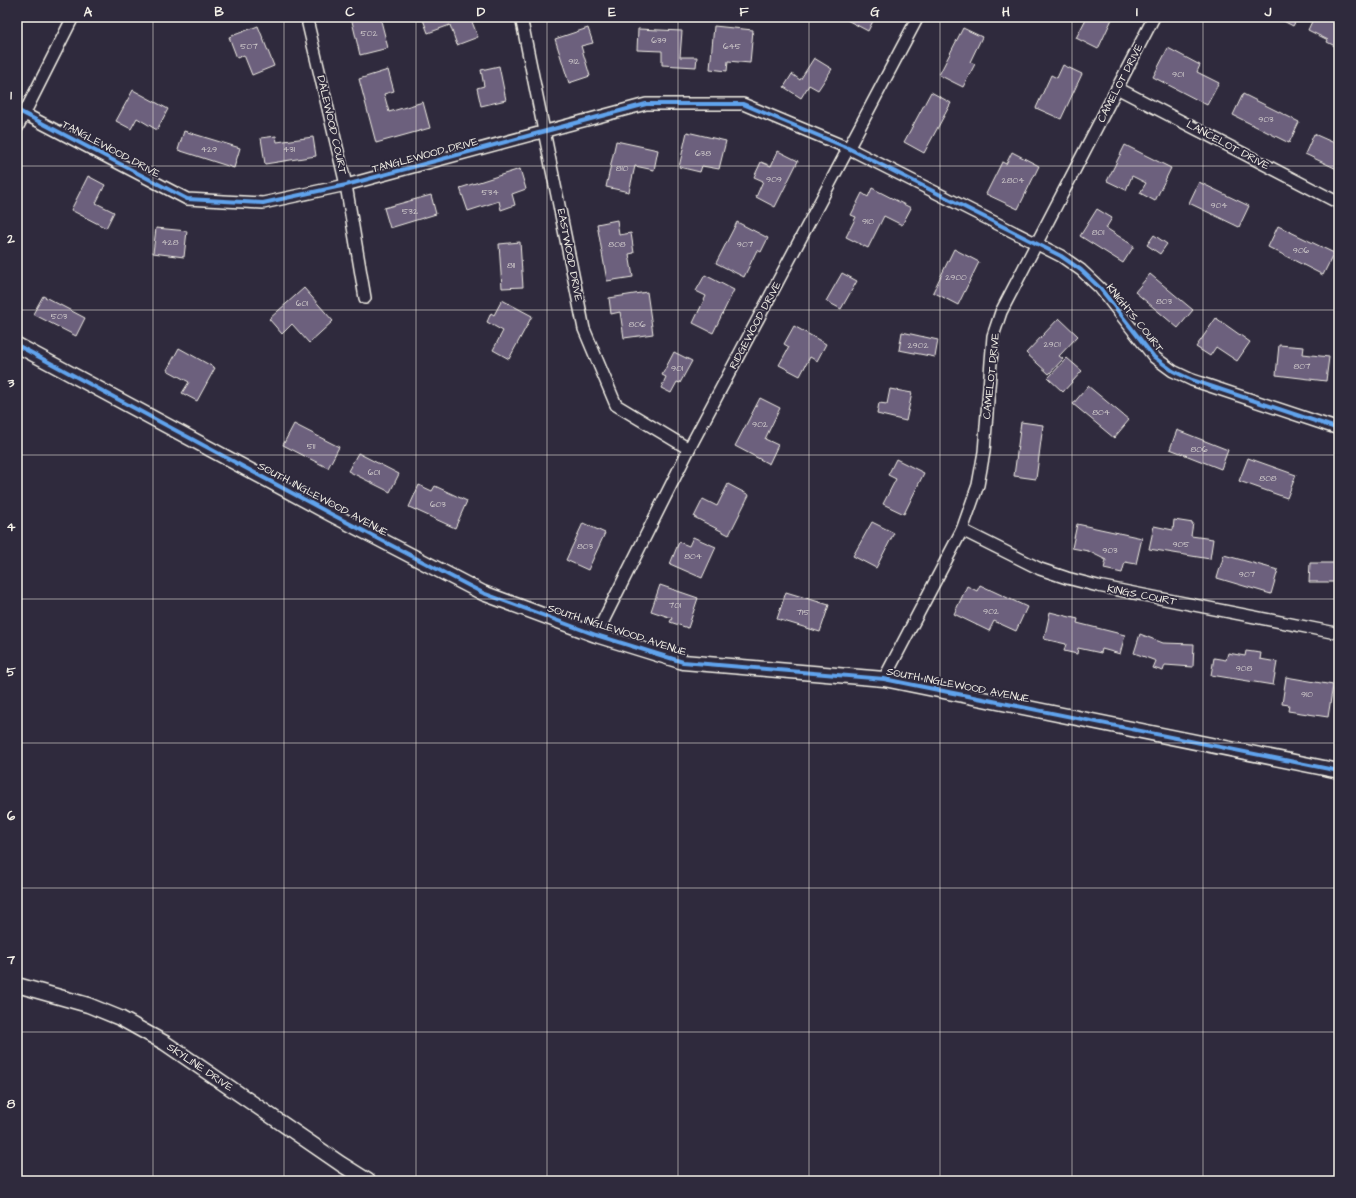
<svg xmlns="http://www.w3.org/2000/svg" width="1356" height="1198" viewBox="0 0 1356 1198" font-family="'Architects Daughter',sans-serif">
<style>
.building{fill:#6c607d;stroke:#f4f1e8}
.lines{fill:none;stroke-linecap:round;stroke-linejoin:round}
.minor-casing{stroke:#f4f1e8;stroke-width:14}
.tertiary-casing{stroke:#f4f1e8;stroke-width:17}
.minor{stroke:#2f2a3d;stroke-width:11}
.tertiary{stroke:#2f2a3d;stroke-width:14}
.cycleway-casing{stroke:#2f2a3d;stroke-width:6}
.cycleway{stroke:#60a3ed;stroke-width:4}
.grid{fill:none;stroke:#f4f1e8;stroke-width:1;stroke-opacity:0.55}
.labels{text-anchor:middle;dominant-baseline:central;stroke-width:3.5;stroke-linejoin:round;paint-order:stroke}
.number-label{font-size:9px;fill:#d2cdcd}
.street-label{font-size:11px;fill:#f4f1e8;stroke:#2f2a3d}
.neatline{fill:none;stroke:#f4f1e8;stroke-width:1.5}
.grid-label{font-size:13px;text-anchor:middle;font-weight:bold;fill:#f4f1e8}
</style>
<rect width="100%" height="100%" fill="#2f2a3d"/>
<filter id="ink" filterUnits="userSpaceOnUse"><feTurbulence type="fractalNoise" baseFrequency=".025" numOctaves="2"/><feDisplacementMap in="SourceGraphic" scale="8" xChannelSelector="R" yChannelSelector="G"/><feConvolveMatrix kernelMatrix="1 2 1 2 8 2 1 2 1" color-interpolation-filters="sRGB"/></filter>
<g filter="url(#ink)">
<!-- building -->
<g class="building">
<path d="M 351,17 L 380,17 L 388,48 L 360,55 Z"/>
<path d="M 422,17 L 470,17 L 478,37 L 457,45 L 450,25 L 428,33 Z"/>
<path d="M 848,17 L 875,17 L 868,31 L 847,20 Z"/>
<path d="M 1087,17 L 1113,17 L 1098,49 L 1076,38 Z"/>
<path d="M 1276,17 L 1298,17 L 1293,26 Z"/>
<path d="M 1314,17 L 1339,17 L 1339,48 L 1327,42 L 1328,40 L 1308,30 Z"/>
<path d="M 258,26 L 274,66 L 252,75 L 244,55 L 237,58 L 229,37 Z"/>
<path d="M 714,26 L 753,30 L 750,63 L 728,61 L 727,71 L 710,69 Z"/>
<path d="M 588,28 L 593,43 L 581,46 L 590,76 L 569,83 L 555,39 Z"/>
<path d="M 963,28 L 982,37 L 970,62 L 975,64 L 963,87 L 939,75 Z"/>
<path d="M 638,29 L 682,31 L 680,57 L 697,57 L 696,67 L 662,65 L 662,51 L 637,50 Z"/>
<path d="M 1168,48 L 1200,65 L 1197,72 L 1219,83 L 1207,105 L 1153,77 Z"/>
<path d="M 814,58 L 832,69 L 818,90 L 809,85 L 801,98 L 784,87 L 792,74 L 800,80 Z"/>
<path d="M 1063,65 L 1082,74 L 1061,119 L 1036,108 L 1051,75 L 1057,78 Z"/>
<path d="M 499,66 L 506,100 L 481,106 L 477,88 L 484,86 L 481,70 Z"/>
<path d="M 388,70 L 394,91 L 384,94 L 389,112 L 423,102 L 430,128 L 376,143 L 359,79 Z"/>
<path d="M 133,90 L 168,109 L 157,130 L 137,118 L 131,129 L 116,121 Z"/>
<path d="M 931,92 L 951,103 L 924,153 L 904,142 Z"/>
<path d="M 1243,94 L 1299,122 L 1289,143 L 1233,115 Z"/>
<path d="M 184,131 L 240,148 L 234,168 L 178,150 Z"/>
<path d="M 687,132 L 726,141 L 719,169 L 702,166 L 700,172 L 679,167 Z"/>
<path d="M 1314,134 L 1339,145 L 1339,170 L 1305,154 Z"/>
<path d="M 276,136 L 277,142 L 313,137 L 316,156 L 265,164 L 261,138 Z"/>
<path d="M 616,141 L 658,150 L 654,170 L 635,166 L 629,192 L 606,187 Z"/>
<path d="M 1125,145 L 1171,168 L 1155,201 L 1140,193 L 1146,183 L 1132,176 L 1126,190 L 1107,181 Z"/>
<path d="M 778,151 L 798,161 L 775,207 L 756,197 L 763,181 L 754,177 L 761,162 L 771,166 Z"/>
<path d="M 1012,152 L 1039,166 L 1018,209 L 986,194 L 1002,162 L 1006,164 Z"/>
<path d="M 520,169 L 526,189 L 512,194 L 515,205 L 501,210 L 499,201 L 468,211 L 460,188 Z"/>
<path d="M 88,176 L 105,185 L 96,203 L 114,212 L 106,228 L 71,210 Z"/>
<path d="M 1199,182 L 1249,206 L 1239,227 L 1189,203 Z"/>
<path d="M 872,188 L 911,208 L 902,225 L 884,216 L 868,248 L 846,237 L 856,217 L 851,215 L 862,193 L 868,197 Z"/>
<path d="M 431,195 L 436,214 L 390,228 L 384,208 Z"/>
<path d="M 1097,209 L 1112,218 L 1106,228 L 1134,246 L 1123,263 L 1080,236 Z"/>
<path d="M 617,220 L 619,235 L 631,233 L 634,253 L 629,254 L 633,277 L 607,281 L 597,224 Z"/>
<path d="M 737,222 L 768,238 L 761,252 L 757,250 L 744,277 L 716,263 Z"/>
<path d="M 1278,226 L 1334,253 L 1323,275 L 1268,247 Z"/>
<path d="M 156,228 L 187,231 L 184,257 L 153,253 Z"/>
<path d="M 1154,235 L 1167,244 L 1160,254 L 1147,245 Z"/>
<path d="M 520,242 L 523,287 L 502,288 L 499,244 Z"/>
<path d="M 954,249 L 979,262 L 958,305 L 933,292 Z"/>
<path d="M 842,273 L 857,281 L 841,309 L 826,301 Z"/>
<path d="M 1150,274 L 1193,310 L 1178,328 L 1135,292 Z"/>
<path d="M 705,275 L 734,290 L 713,333 L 693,323 L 706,296 L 696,291 Z"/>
<path d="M 304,288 L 333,321 L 309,343 L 292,324 L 282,334 L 269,319 Z"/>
<path d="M 647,292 L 653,334 L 624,338 L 620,312 L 611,314 L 609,298 Z"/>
<path d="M 43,296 L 85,318 L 76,336 L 33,314 Z"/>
<path d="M 502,300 L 532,316 L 509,359 L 493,350 L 503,331 L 487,322 L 491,313 L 494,315 Z"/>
<path d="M 1059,318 L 1078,336 L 1059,356 L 1063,359 L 1049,374 L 1026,353 Z"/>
<path d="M 1216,318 L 1250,342 L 1237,361 L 1216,347 L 1210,356 L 1196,347 Z"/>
<path d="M 794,326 L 826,344 L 817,361 L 810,357 L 800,376 L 779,365 L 789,347 L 784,344 Z"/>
<path d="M 902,332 L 938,340 L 935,357 L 899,350 Z"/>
<path d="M 1279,345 L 1304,347 L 1303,354 L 1329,357 L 1326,381 L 1276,375 Z"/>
<path d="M 179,348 L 215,368 L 197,401 L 182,393 L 189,382 L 167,370 Z"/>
<path d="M 674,352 L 692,361 L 680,383 L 677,382 L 671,393 L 661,388 L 666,377 L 662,375 Z"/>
<path d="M 1067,358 L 1082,371 L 1063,392 L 1048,378 Z"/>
<path d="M 1088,386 L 1129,420 L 1114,438 L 1073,404 Z"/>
<path d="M 890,389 L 912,393 L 906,421 L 877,414 L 879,403 L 887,404 Z"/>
<path d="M 760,398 L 780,408 L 765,439 L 778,445 L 769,464 L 735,446 Z"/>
<path d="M 1021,422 L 1043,425 L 1036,479 L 1014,476 Z"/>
<path d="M 294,424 L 339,447 L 328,468 L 283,445 Z"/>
<path d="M 1177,430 L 1228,450 L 1221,469 L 1170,449 Z"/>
<path d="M 358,453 L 399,474 L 390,492 L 348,471 Z"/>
<path d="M 1248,458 L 1296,475 L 1287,498 L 1239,481 Z"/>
<path d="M 896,459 L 924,473 L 904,514 L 883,504 L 896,479 L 888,475 Z"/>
<path d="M 728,484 L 749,495 L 729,535 L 694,517 L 703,499 L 717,506 Z"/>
<path d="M 419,485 L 432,491 L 435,486 L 467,501 L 455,528 L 409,507 Z"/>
<path d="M 1174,520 L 1193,523 L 1191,536 L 1213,539 L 1210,559 L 1149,549 L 1154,526 L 1173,530 Z"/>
<path d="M 872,522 L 894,533 L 876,568 L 853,556 Z"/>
<path d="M 583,523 L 605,533 L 588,570 L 566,560 Z"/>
<path d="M 1077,524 L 1142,538 L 1136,564 L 1125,562 L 1122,573 L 1104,569 L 1106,560 L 1088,551 L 1072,548 Z"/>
<path d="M 693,537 L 716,547 L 702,578 L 670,564 L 679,542 L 689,546 Z"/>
<path d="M 1224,555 L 1278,570 L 1271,594 L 1217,578 Z"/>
<path d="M 1310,563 L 1339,563 L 1339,582 L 1309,582 Z"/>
<path d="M 660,585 L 698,598 L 688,628 L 670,622 L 672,618 L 651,611 Z"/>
<path d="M 980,585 L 1027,607 L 1016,631 L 994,621 L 989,631 L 954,614 L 967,586 L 977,591 Z"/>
<path d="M 786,592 L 829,605 L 820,632 L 777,619 Z"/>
<path d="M 1050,612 L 1078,619 L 1077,623 L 1125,635 L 1120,654 L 1102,649 L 1101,653 L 1078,648 L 1077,654 L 1064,651 L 1066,644 L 1044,639 Z"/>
<path d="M 1140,634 L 1163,643 L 1194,644 L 1193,667 L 1165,665 L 1163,671 L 1153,668 L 1156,661 L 1134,653 Z"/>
<path d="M 1246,651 L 1261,653 L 1260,659 L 1277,662 L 1273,685 L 1211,675 L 1214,658 L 1226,660 L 1228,653 L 1245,656 Z"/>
<path d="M 1286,677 L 1333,685 L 1328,717 L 1288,711 L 1289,705 L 1282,704 Z"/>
</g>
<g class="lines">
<!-- minor casing -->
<g class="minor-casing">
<g id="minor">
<path d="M 521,17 L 584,329 L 616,405 L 689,449"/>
<path d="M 308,24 L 346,185 L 365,298"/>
<path d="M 1117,88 L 1339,203"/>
<path d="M 17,110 L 187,199 L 263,203 L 346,185 L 646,104 L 743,104 L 848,148 L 1061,256 L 1081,270 L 1100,288 L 1154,357 L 1173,371 L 1192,380 L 1336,428"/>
<path d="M 17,128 L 73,17"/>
<path d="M 962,530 L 1040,569 L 1067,578 L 1098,586 L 1331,632"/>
<path d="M 596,635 L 689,449 L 918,17"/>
<path d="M 884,679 L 962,530 L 978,485 L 984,452 L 993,336 L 1001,312 L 1154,17"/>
</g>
</g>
<!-- tertiary casing -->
<g class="tertiary-casing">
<g id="tertiary">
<path d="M 17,345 L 331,514 L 483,593 L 596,635 L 683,662 L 884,679 L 1339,771"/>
<path d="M 17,985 L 88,1005 L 120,1018 L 165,1043 L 341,1164 L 368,1181"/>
</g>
</g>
<!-- minor -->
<use href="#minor" class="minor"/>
<!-- tertiary -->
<use href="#tertiary" class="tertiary"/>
<!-- cycleway casing -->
<g class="cycleway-casing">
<g id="cycleway">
<path d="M 17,110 L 187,199 L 263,203 L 346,185 L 646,104 L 743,104 L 848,148 L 1061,256 L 1081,270 L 1100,288 L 1154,357 L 1173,371 L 1192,380 L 1336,428"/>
<path d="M 17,345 L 331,514 L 483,593 L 596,635 L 683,662 L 884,679 L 1339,771"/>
</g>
</g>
<!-- cycleway -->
<use href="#cycleway" class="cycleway"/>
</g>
</g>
<!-- grid -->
<path class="grid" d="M 153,17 L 153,1181M 284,17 L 284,1181M 416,17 L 416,1181M 547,17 L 547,1181M 678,17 L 678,1181M 809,17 L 809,1181M 940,17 L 940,1181M 1072,17 L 1072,1181M 1203,17 L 1203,1181M 17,166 L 1339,166M 17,310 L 1339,310M 17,455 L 1339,455M 17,599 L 1339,599M 17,743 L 1339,743M 17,888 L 1339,888M 17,1032 L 1339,1032"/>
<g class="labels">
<!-- number labels -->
<g class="number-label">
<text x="369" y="33">502</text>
<text x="659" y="40">639</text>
<text x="249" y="46">507</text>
<text x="732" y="46">645</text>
<text x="574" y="61">912</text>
<text x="1178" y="74">901</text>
<text x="1266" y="119">903</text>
<text x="209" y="149">429</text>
<text x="289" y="149">431</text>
<text x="703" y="153">638</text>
<text x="622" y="168">810</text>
<text x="774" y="179">909</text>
<text x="1013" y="180">2804</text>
<text x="490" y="192">534</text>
<text x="1219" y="205">904</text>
<text x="410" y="211">532</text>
<text x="868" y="221">910</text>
<text x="1098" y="232">801</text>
<text x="170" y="242">428</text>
<text x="617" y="244">808</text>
<text x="745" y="244">907</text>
<text x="1301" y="250">906</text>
<text x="511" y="265">811</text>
<text x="956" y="277">2900</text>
<text x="1164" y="301">803</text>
<text x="302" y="303">601</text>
<text x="59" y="316">503</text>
<text x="637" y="324">806</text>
<text x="1052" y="344">2901</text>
<text x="918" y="345">2902</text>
<text x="1302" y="366">807</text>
<text x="677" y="368">901</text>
<text x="1101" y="412">804</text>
<text x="760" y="424">902</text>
<text x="311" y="446">511</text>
<text x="1199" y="449">806</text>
<text x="374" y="472">601</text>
<text x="1268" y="478">808</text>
<text x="438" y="504">603</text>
<text x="1181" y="544">905</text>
<text x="585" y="546">803</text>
<text x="1110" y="550">903</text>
<text x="693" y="556">804</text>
<text x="1247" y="574">907</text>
<text x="675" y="605">701</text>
<text x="991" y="611">902</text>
<text x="803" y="612">715</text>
<text x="1244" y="668">908</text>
<text x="1307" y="694">910</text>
</g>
<!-- street labels -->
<g class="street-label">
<text transform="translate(1120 83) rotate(-63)">CAMELOT DRIVE</text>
<text transform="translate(332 125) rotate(77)">DALEWOOD COURT</text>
<text transform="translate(1228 145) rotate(28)">LANCELOT DRIVE</text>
<text transform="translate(111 149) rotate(28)">TANGLEWOOD DRIVE</text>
<text transform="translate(425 155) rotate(-15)">TANGLEWOOD DRIVE</text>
<text transform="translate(570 255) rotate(79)">EASTWOOD DRIVE</text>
<text transform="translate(1135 318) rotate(51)">KNIGHTS COURT</text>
<text transform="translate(755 325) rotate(-62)">RIDGEWOOD DRIVE</text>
<text transform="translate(991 376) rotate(-84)">CAMELOT DRIVE</text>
<text transform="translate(323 499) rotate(28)">SOUTH INGLEWOOD AVENUE</text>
<text transform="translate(1142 595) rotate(11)">KINGS COURT</text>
<text transform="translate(617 630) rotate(18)">SOUTH INGLEWOOD AVENUE</text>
<text transform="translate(958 685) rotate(11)">SOUTH INGLEWOOD AVENUE</text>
<text transform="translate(200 1067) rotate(34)">SKYLINE DRIVE</text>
</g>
</g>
<!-- margin -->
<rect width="1356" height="1198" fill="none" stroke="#2f2a3d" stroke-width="44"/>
<rect x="22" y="22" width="1312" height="1154" class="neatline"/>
<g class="grid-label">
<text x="88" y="16">A</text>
<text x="219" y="16">B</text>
<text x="350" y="16">C</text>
<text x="481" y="16">D</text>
<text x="612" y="16">E</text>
<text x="744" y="16">F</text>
<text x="875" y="16">G</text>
<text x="1006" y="16">H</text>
<text x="1137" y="16">I</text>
<text x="1268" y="16">J</text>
<text x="11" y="99">1</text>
<text x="11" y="243">2</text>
<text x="11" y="387">3</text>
<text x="11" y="531">4</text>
<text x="11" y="676">5</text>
<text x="11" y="820">6</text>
<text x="11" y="964">7</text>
<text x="11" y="1108">8</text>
</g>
</svg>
